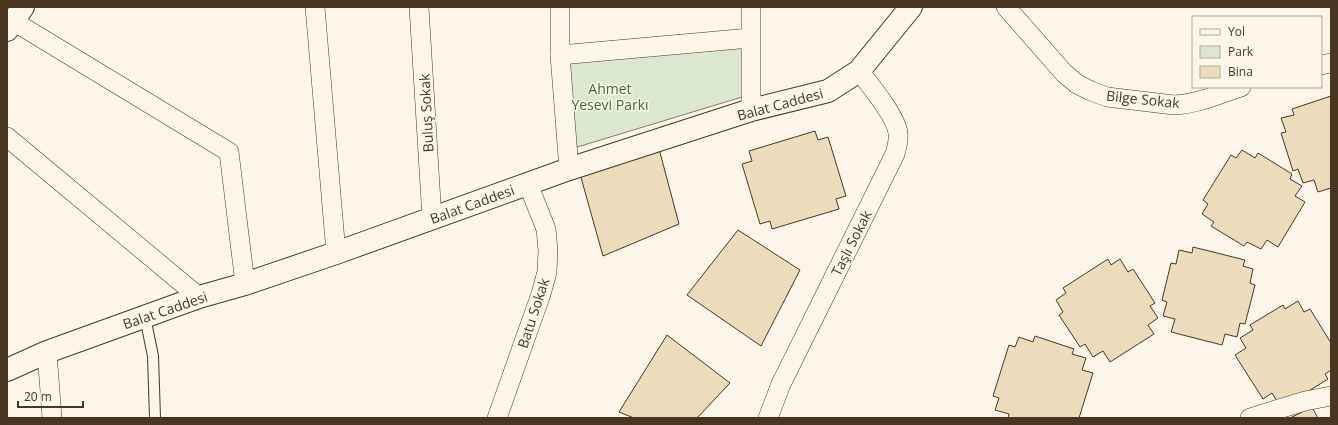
<svg xmlns="http://www.w3.org/2000/svg" width="1338" height="425" viewBox="0 0 1338 425" font-family="'Open Sans',sans-serif">
<style>
.green{fill:#dce7d0;stroke:#887966}
.building{fill:#ecdcbc;stroke:#4a3520}
.lines{fill:none;stroke-linecap:round;stroke-linejoin:round}
.service-casing{stroke:#4a3520;stroke-width:12}
.minor-casing{stroke:#4a3520;stroke-width:20}
.tertiary-casing{stroke:#4a3520;stroke-width:24}
.service{stroke:#fbf6e9;stroke-width:10}
.minor{stroke:#fbf6e9;stroke-width:19}
.tertiary{stroke:#fbf6e9;stroke-width:22}
.labels{text-anchor:middle;dominant-baseline:central;stroke-width:3;stroke-linejoin:round;paint-order:stroke}
.park-label{font-size:14px;fill:#436837;stroke:#fbf6e9}
.street-label{font-size:14px;fill:#4a3520;stroke:#fbf6e9}
</style>
<rect width="100%" height="100%" fill="#fbf6e9"/>
<!-- green -->
<path class="green" d="M 743,43 L 742,97 L 574,148 L 566,61 Z"/>
<!-- building -->
<g class="building">
<path d="M 1331,96 L 1331,188 L 1318,192 L 1314,180 L 1303,183 L 1298,169 L 1293,171 L 1281,133 L 1286,132 L 1281,118 L 1294,115 L 1292,109 Z"/>
<path d="M 815,131 L 818,140 L 828,137 L 846,196 L 836,199 L 839,209 L 772,229 L 770,221 L 760,224 L 742,164 L 752,161 L 749,151 Z"/>
<path d="M 658,145 L 679,224 L 603,256 L 580,174 Z"/>
<path d="M 1242,150 L 1255,158 L 1258,153 L 1292,174 L 1290,179 L 1302,186 L 1295,196 L 1305,202 L 1278,247 L 1267,240 L 1261,249 L 1247,242 L 1244,246 L 1211,226 L 1214,222 L 1202,214 L 1208,204 L 1203,200 L 1231,155 L 1236,158 Z"/>
<path d="M 738,230 L 800,270 L 761,346 L 687,295 Z"/>
<path d="M 1193,247 L 1245,260 L 1243,266 L 1253,269 L 1250,283 L 1255,285 L 1245,324 L 1240,323 L 1237,337 L 1225,334 L 1222,345 L 1171,332 L 1175,319 L 1163,316 L 1167,302 L 1162,300 L 1171,263 L 1176,264 L 1179,250 L 1192,253 Z"/>
<path d="M 1108,259 L 1111,265 L 1120,259 L 1128,272 L 1133,269 L 1155,303 L 1150,306 L 1158,318 L 1148,325 L 1154,334 L 1110,362 L 1103,351 L 1093,357 L 1085,344 L 1080,347 L 1059,315 L 1063,312 L 1056,300 L 1066,293 L 1063,288 Z"/>
<path d="M 1298,301 L 1304,312 L 1310,309 L 1331,343 L 1331,370 L 1325,374 L 1328,379 L 1294,400 L 1278,403 L 1272,393 L 1263,399 L 1235,355 L 1246,348 L 1240,338 L 1253,330 L 1250,325 L 1283,305 L 1285,309 Z"/>
<path d="M 667,335 L 730,383 L 697,418 L 634,418 L 619,412 Z"/>
<path d="M 1035,336 L 1074,349 L 1072,354 L 1086,358 L 1082,370 L 1093,373 L 1079,418 L 1008,418 L 1009,414 L 995,410 L 999,398 L 993,396 L 1009,345 L 1015,347 L 1019,337 L 1033,342 Z"/>
<path d="M 1312,407 L 1318,418 L 1290,418 Z"/>
</g>
<g class="lines">
<!-- service casing -->
<g class="service-casing">
<path id="service" d="M 145,317 L 153,356 L 155,418"/>
</g>
<!-- minor casing -->
<g class="minor-casing">
<g id="minor">
<path d="M 315,7 L 336,253"/>
<path d="M 419,7 L 432,219"/>
<path d="M 560,7 L 560,55 L 569,169"/>
<path d="M 751,7 L 751,110"/>
<path d="M 1006,7 L 1064,73 L 1077,84 L 1091,91 L 1107,97 L 1174,105 C 1198,104 1219,94 1241,87"/>
<path d="M 7,20 L 13,21 L 229,152 L 245,284"/>
<path d="M 560,55 L 750,38"/>
<path d="M 1321,65 L 1331,63"/>
<path d="M 7,137 L 199,297"/>
<path d="M 47,352 L 52,418"/>
<path d="M 497,418 L 541,294 L 547,272 L 548,250 L 546,229 L 528,184"/>
<path d="M 768,418 L 781,384 L 895,154 C 897,147 899,140 898,133 C 896,116 870,85 859,71"/>
<path d="M 1250,418 L 1305,401 L 1331,396"/>
</g>
</g>
<!-- tertiary casing -->
<g class="tertiary-casing">
<g id="tertiary">
<path d="M 7,30 L 23,7"/>
<path d="M 7,370 L 47,352 L 199,297 L 245,284 L 336,253 L 569,169 L 751,110 L 828,91 L 859,71 L 911,7"/>
</g>
</g>
<!-- service -->
<use href="#service" class="service"/>
<!-- minor -->
<use href="#minor" class="minor"/>
<!-- tertiary -->
<use href="#tertiary" class="tertiary"/>
</g>
<g class="labels">
<!-- park labels -->
<g class="park-label">
<text x="610" y="88">Ahmet<tspan x="610" dy="16">Yesevi Parkı</tspan></text>
</g>
<!-- street labels -->
<g class="street-label">
<text transform="translate(1143 99) rotate(6)">Bilge Sokak</text>
<text transform="translate(780 104) rotate(-15)">Balat Caddesi</text>
<text transform="translate(426 113) rotate(-93)">Buluş Sokak</text>
<text transform="translate(472 204) rotate(-20)">Balat Caddesi</text>
<text transform="translate(851 243) rotate(-63)">Taşlı Sokak</text>
<text transform="translate(165 310) rotate(-19)">Balat Caddesi</text>
<text transform="translate(533 313) rotate(-72)">Batu Sokak</text>
</g>
</g>
<!-- border -->
<rect width="1338" height="425" fill="none" stroke="#4a3520" stroke-width="16"/>
<!-- legend -->
<rect x="1192" y="16" width="130" height="72" fill="#fbf6e9" stroke="#b4a999"/>
<rect x="1200" y="29" width="20" height="6" fill="#fbf6e9" stroke="#b4a999"/>
<text x="1228" y="36" font-size="12" fill="#4a3520">Yol</text>
<rect x="1200" y="46" width="20" height="12" fill="#dce7d0" stroke="#b4a999"/>
<text x="1228" y="56" font-size="12" fill="#4a3520">Park</text>
<rect x="1200" y="66" width="20" height="12" fill="#ecdcbc" stroke="#b4a999"/>
<text x="1228" y="76" font-size="12" fill="#4a3520">Bina</text>
<!-- scale -->
<path d="M18 401v6h65v-6" fill="none" stroke="#4a3520" stroke-width="2"/>
<text x="24" y="401" font-size="12" fill="#4a3520" stroke="#fbf6e9" stroke-width="3" paint-order="stroke">20 m</text>
</svg>
